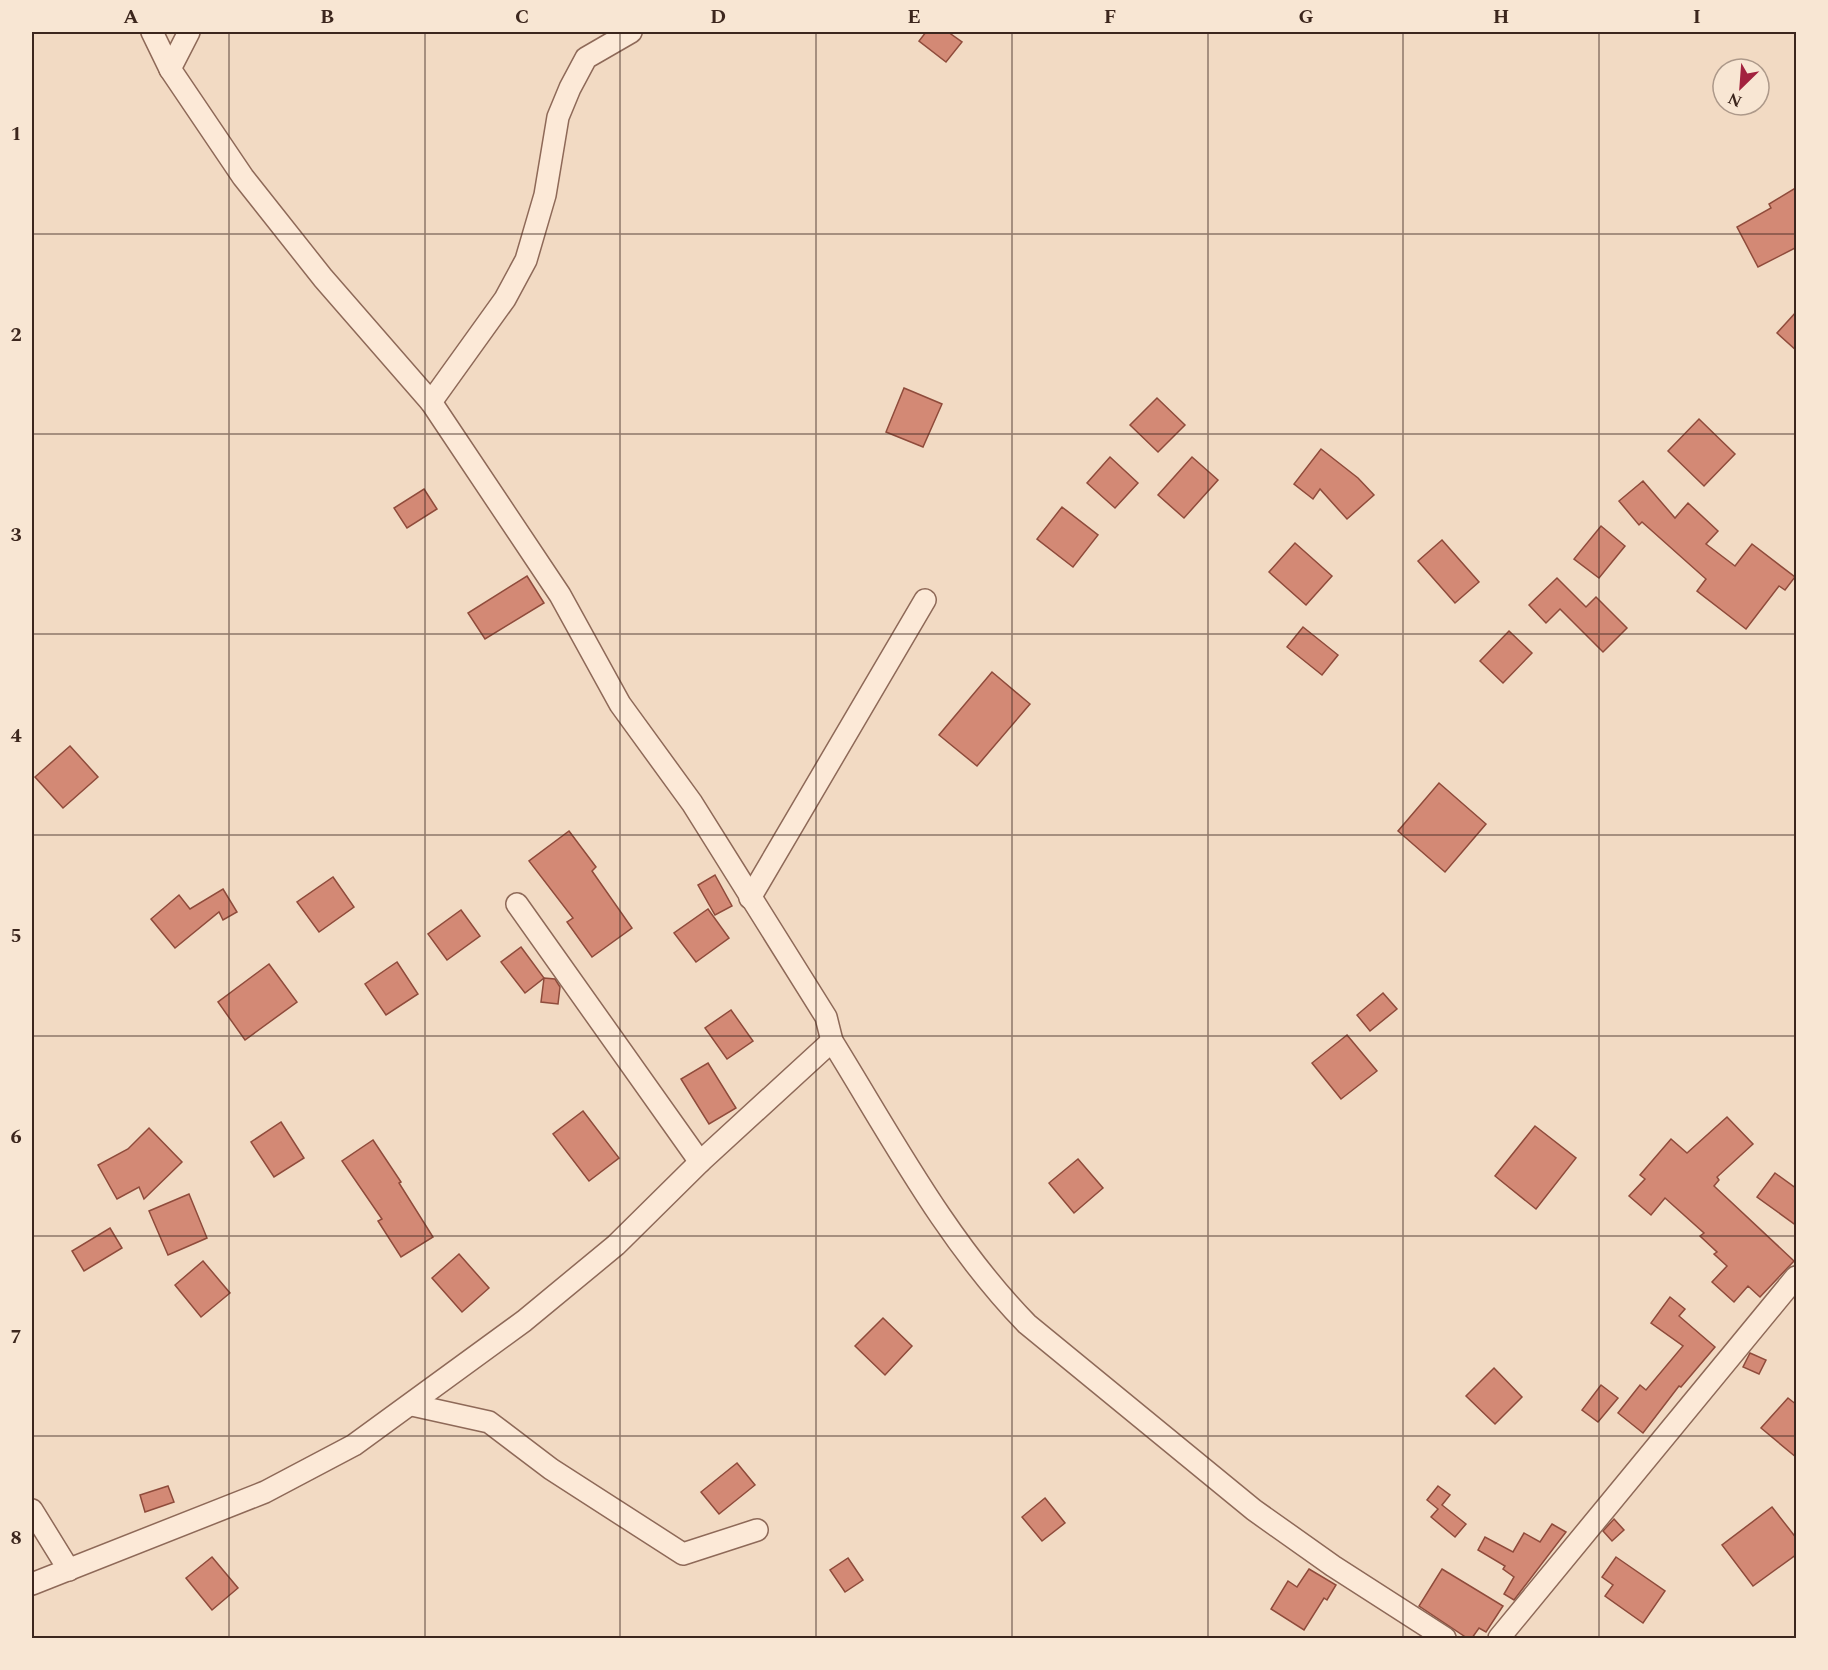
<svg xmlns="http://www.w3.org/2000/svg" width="1828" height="1670" viewBox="0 0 1828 1670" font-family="Spectral,serif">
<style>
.building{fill:#d38975;stroke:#8f4b3b;stroke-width:1.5}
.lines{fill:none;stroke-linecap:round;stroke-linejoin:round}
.street-casing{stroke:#8e6958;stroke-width:24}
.street{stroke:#fce9d7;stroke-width:21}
.grid{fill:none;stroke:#3c261d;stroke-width:1.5;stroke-opacity:0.55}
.neatline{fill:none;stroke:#3c261d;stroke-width:2}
.grid-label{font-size:20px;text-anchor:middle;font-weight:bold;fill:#3c261d}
</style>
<rect width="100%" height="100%" fill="#f2dac3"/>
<!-- building -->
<g class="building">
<path d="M 926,32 L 948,32 L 962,42 L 946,62 L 919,41 Z"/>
<path d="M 1797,187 L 1797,247 L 1758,267 L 1737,227 L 1771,208 L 1769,204 Z"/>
<path d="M 1797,311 L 1797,351 L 1777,333 Z"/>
<path d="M 904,388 L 942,404 L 923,447 L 886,432 Z"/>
<path d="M 1157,398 L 1185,425 L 1158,452 L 1130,425 Z"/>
<path d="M 1699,419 L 1735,454 L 1704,486 L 1668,451 Z"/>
<path d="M 1321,449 L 1358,478 L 1374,495 L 1347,519 L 1320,489 L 1313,499 L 1294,484 Z"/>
<path d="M 1110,457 L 1138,483 L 1115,508 L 1087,483 Z"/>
<path d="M 1192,457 L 1218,480 L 1184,518 L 1158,495 Z"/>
<path d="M 1643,481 L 1675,518 L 1688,503 L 1718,531 L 1706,544 L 1735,566 L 1752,544 L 1795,577 L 1785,590 L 1779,586 L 1746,629 L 1697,591 L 1706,579 L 1642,522 L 1639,525 L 1619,501 Z"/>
<path d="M 424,489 L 437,509 L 407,528 L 394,508 Z"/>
<path d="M 1062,507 L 1098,535 L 1073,567 L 1037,539 Z"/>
<path d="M 1601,526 L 1625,546 L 1599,578 L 1574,559 Z"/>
<path d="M 1442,540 L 1479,582 L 1455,603 L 1418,561 Z"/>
<path d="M 1295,543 L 1332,576 L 1306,605 L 1269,572 Z"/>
<path d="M 527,576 L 544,603 L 485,639 L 468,613 Z"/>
<path d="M 1557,578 L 1586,607 L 1596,597 L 1627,628 L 1603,652 L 1560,609 L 1546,623 L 1529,605 Z"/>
<path d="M 1303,627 L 1338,655 L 1322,675 L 1287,647 Z"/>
<path d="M 1509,631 L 1532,653 L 1503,683 L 1480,661 Z"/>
<path d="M 992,672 L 1030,704 L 977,766 L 939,735 Z"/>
<path d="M 70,746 L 98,777 L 63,808 L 35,777 Z"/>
<path d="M 1439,783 L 1486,824 L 1445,872 L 1398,831 Z"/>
<path d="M 569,831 L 596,867 L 592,871 L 632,928 L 592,957 L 567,922 L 573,918 L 529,861 Z"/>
<path d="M 715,875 L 732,906 L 715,915 L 698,885 Z"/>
<path d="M 333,877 L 354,907 L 319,932 L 297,902 Z"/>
<path d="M 223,889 L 237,912 L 223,920 L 219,912 L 175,948 L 151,919 L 179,895 L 190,909 Z"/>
<path d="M 708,909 L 729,938 L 696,962 L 674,933 Z"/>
<path d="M 461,910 L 480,936 L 447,960 L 428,934 Z"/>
<path d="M 521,947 L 544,978 L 525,993 L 501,962 Z"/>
<path d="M 397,962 L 418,994 L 386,1015 L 365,984 Z"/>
<path d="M 269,964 L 297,1002 L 245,1040 L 218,1002 Z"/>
<path d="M 544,978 L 555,979 L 560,987 L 558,1004 L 541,1002 Z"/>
<path d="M 1383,993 L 1397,1009 L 1370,1031 L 1357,1015 Z"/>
<path d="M 731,1010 L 753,1041 L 727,1059 L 705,1028 Z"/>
<path d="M 1347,1035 L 1377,1071 L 1341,1099 L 1312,1063 Z"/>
<path d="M 708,1063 L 736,1108 L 709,1124 L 681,1079 Z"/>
<path d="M 583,1111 L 619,1158 L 589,1181 L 553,1134 Z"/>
<path d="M 1727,1117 L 1753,1144 L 1717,1177 L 1719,1180 L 1714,1186 L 1794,1261 L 1760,1297 L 1748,1286 L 1734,1302 L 1712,1282 L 1727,1266 L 1714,1254 L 1717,1252 L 1700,1236 L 1704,1233 L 1665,1198 L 1651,1215 L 1629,1196 L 1645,1179 L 1640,1175 L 1671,1139 L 1687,1153 Z"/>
<path d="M 281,1122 L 304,1158 L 274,1177 L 251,1142 Z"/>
<path d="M 1535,1126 L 1576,1158 L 1536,1209 L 1495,1176 Z"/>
<path d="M 149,1128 L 182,1162 L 144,1199 L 139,1187 L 117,1199 L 98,1165 L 128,1149 Z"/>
<path d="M 373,1140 L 401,1182 L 399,1183 L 433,1237 L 401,1257 L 378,1221 L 382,1219 L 342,1161 Z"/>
<path d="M 1078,1159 L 1103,1188 L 1074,1213 L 1049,1183 Z"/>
<path d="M 1775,1173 L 1797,1189 L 1797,1226 L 1757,1197 Z"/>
<path d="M 189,1194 L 207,1238 L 168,1255 L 149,1211 Z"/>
<path d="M 110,1228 L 122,1248 L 84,1271 L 72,1251 Z"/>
<path d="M 459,1254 L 489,1288 L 462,1312 L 432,1278 Z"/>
<path d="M 203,1261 L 230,1293 L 201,1317 L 175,1285 Z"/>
<path d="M 1670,1297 L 1685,1309 L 1679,1316 L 1715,1347 L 1681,1387 L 1679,1386 L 1643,1433 L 1618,1413 L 1640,1385 L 1646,1390 L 1683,1346 L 1651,1323 Z"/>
<path d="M 883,1318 L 912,1346 L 885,1375 L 855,1346 Z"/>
<path d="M 1750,1353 L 1766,1360 L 1759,1374 L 1743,1367 Z"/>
<path d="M 1494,1368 L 1522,1397 L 1495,1424 L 1466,1396 Z"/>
<path d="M 1601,1385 L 1618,1398 L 1598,1422 L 1582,1410 Z"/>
<path d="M 1788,1398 L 1797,1405 L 1797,1458 L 1761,1428 Z"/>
<path d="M 737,1463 L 755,1485 L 719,1514 L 701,1492 Z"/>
<path d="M 168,1486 L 174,1502 L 145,1512 L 140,1495 Z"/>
<path d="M 1438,1486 L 1450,1495 L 1442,1505 L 1466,1524 L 1455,1537 L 1431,1517 L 1438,1509 L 1427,1500 Z"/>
<path d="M 1045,1498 L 1065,1523 L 1042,1541 L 1022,1517 Z"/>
<path d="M 1772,1507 L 1797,1539 L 1797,1554 L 1753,1586 L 1722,1545 Z"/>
<path d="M 1614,1519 L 1624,1530 L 1612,1541 L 1603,1531 Z"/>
<path d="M 1552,1524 L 1566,1532 L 1514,1600 L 1504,1594 L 1514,1577 L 1503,1569 L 1505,1566 L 1478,1550 L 1485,1537 L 1513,1552 L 1524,1533 L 1540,1542 Z"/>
<path d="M 212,1557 L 238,1588 L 212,1610 L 186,1578 Z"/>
<path d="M 1616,1557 L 1665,1591 L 1643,1623 L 1605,1596 L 1613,1585 L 1602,1577 Z"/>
<path d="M 848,1558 L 863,1580 L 845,1592 L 830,1570 Z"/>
<path d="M 1309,1569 L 1336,1585 L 1327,1600 L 1324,1598 L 1304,1630 L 1271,1609 L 1288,1581 L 1297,1587 Z"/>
<path d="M 1442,1569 L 1503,1606 L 1486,1632 L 1479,1628 L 1472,1638 L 1467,1638 L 1419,1606 Z"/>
</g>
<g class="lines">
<!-- street casing -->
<g class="street-casing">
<g id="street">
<path d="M 152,32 L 170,69 L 243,177 L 323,278 L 431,402 L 560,595 L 620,704 L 692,803 L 826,1017 L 832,1041 C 892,1138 947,1242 1027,1324 L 1254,1510 L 1333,1566 L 1445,1638"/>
<path d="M 170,69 L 189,32"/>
<path d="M 431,402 L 505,299 L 526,260 L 545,195 L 558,117 L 570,88 L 586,58 L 631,32"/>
<path d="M 750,898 L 925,600"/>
<path d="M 517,904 L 700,1162"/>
<path d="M 412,1405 L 489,1422 L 551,1469 L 683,1554 L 757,1530"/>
<path d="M 32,1510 L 69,1570"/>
<path d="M 32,1584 L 265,1492 L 354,1445 L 524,1321 L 616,1245 L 700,1162 L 832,1041"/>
<path d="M 1499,1638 L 1796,1277"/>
</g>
</g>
<!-- street -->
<use href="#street" class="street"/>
</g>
<!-- grid -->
<path class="grid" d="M 229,32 L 229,1638M 425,32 L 425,1638M 620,32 L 620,1638M 816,32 L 816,1638M 1012,32 L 1012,1638M 1208,32 L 1208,1638M 1403,32 L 1403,1638M 1599,32 L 1599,1638M 32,234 L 1796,234M 32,434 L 1796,434M 32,634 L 1796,634M 32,835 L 1796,835M 32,1036 L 1796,1036M 32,1236 L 1796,1236M 32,1436 L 1796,1436"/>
<!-- border -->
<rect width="1828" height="1670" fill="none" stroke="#f8e6d3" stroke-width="66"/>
<!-- north arrow -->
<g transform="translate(1741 87) rotate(205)"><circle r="28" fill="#f8e6d3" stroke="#ad998a" stroke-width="1.5"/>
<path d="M0-4.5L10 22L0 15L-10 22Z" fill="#a2223e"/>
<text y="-9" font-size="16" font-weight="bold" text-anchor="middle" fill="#3c261d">N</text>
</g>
<rect x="33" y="33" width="1762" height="1604" class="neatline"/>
<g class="grid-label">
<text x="131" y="23">A</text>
<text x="327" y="23">B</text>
<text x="522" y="23">C</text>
<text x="718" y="23">D</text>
<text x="914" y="23">E</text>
<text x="1110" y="23">F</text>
<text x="1306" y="23">G</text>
<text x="1501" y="23">H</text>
<text x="1697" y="23">I</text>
<text x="16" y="140">1</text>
<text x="16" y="341">2</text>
<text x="16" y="541">3</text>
<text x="16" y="742">4</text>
<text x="16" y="942">5</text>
<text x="16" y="1143">6</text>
<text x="16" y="1343">7</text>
<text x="16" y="1544">8</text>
</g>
</svg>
